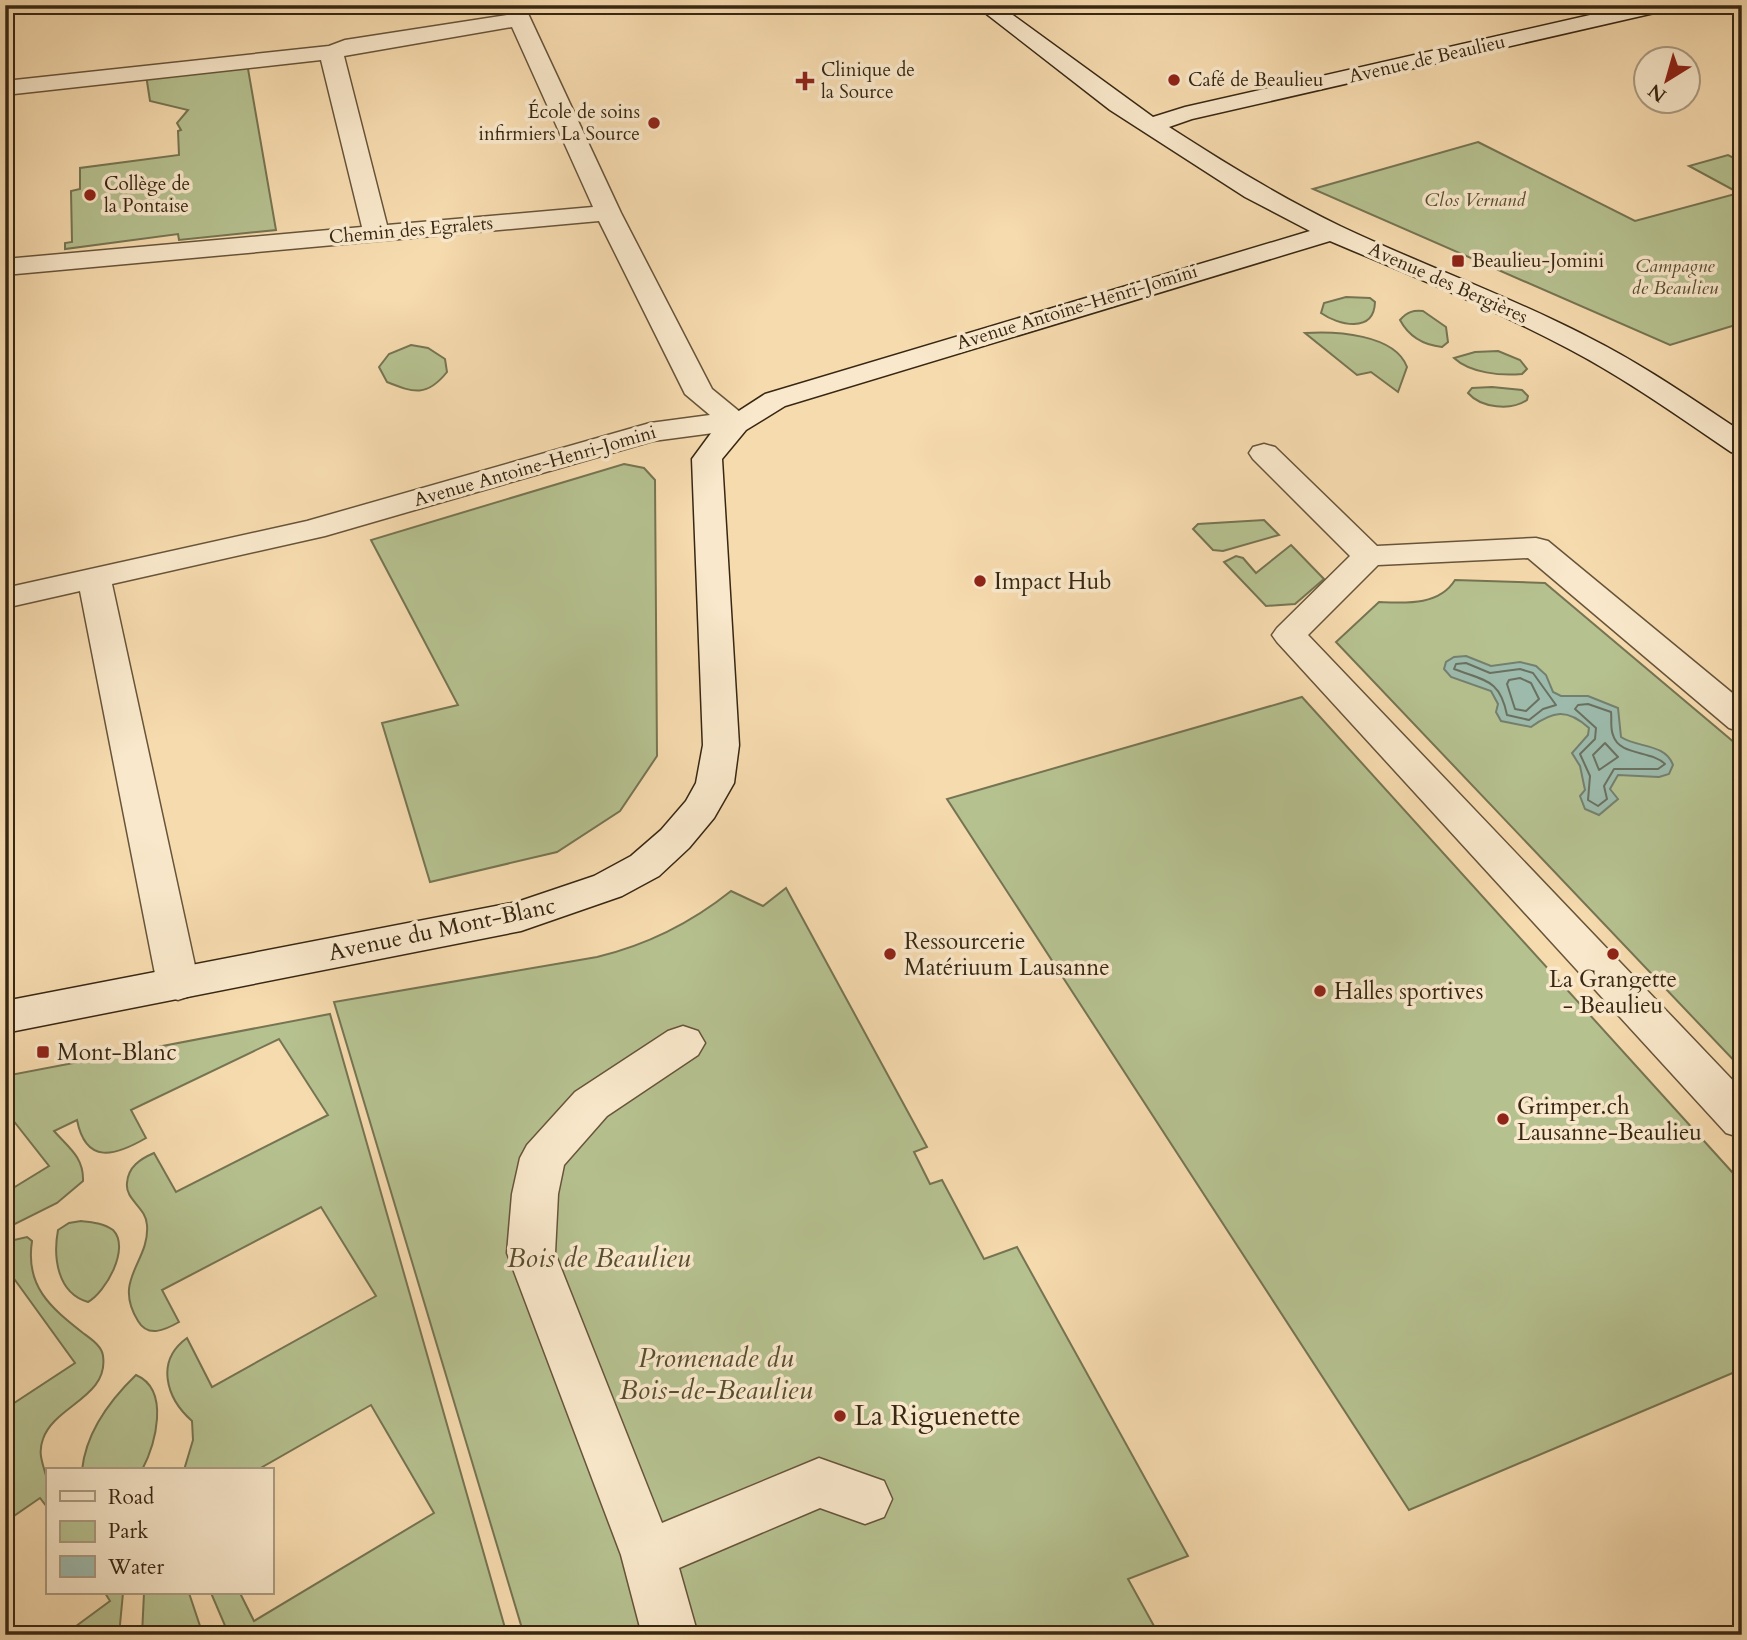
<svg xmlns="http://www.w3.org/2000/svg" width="1747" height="1640" viewBox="0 0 1747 1640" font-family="Cardo,serif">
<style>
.green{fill:#b6c190;stroke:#767452;stroke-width:2}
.water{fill:#9dbbad;stroke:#74806f;stroke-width:2}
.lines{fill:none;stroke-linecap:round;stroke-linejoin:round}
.shore{stroke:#6a7160;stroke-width:2}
.street-casing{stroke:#67543a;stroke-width:3}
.secondary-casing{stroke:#372713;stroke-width:3}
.street{fill:#f9e8cb;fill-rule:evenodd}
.secondary{fill:#f9e8cb;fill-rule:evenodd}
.poi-dot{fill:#8f2418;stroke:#f9e8cb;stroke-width:2.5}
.labels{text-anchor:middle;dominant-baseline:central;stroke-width:7;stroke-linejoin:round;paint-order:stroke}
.far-street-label{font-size:19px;fill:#372713;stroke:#f9e8cb}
.far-poi-label{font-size:19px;fill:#372713;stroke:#f9e8cb;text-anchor:start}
.far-park-label{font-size:19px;font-style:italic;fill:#574e32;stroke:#f9e8cb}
.poi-label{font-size:23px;fill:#372713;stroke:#f9e8cb;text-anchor:start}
.street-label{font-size:23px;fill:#372713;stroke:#f9e8cb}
.near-park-label{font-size:28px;font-style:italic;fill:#574e32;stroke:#f9e8cb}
.near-poi-label{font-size:28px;fill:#372713;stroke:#f9e8cb;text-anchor:start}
</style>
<rect width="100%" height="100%" fill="#f6dbaf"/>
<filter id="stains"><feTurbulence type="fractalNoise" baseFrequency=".00286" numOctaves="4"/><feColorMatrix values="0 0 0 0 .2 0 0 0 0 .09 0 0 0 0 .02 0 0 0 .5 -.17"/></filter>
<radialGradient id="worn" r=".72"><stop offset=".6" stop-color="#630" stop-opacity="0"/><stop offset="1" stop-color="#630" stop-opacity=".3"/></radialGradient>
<!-- green -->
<g class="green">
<path d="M 247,63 L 276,230 L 179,240 L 178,234 L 65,249 L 65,243 L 72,242 L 71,191 L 80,189 L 80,168 L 179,155 L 178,131 L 181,130 L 177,123 L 188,110 L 150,101 L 146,75 Z"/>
<path d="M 1478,142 L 1635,221 L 1739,193 L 1689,166 L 1728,155 L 1742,162 L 1742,323 L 1670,345 L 1313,189 Z"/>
<path d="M 1346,297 L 1370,298 L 1375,302 C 1374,334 1338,325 1321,313 L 1324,303 Z"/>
<path d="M 1423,311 L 1446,327 L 1448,342 L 1442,347 C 1424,345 1409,337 1400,320 C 1407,312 1413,310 1423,311 Z"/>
<path d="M 1305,333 C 1335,331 1395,334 1407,367 L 1398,392 L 1371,372 L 1357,375 Z"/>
<path d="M 411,345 L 428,348 L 445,359 L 447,372 C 427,397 414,393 387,382 L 379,367 L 389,354 Z"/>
<path d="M 1498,351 L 1520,360 L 1527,369 L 1522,374 C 1501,376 1470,373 1454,358 L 1475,352 Z"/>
<path d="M 1492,387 L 1522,390 L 1528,396 L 1527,400 C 1511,411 1481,408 1468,393 L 1472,388 Z"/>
<path d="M 624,464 L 644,468 L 655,480 L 657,756 L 620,811 L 557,852 L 430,882 L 382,723 L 458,705 L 371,540 Z"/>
<path d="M 1264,520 L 1279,535 L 1223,551 L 1213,550 L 1193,529 L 1198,524 Z"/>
<path d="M 1291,545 L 1324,579 L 1295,604 L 1266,606 L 1224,562 L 1236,556 L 1243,558 L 1256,573 Z"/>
<path d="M 1455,580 L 1545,583 L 1742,749 L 1742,1069 L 1336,642 L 1379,602 C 1405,603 1439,606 1455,580 Z"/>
<path d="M 1302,697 L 1742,1183 L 1742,1369 L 1409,1510 L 947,799 Z"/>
<path d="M 786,888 L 927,1147 L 914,1152 L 930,1184 L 942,1180 L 984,1259 L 1017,1247 L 1188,1556 L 1128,1579 L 1159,1635 L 524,1635 L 334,1002 L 597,957 C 647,945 691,923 731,891 L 763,906 Z"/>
<path d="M 330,1014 L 507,1635 L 229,1635 L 211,1593 L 240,1593 L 254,1621 L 434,1513 L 371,1405 L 257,1470 L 184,1470 L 193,1440 L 192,1421 C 166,1398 155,1361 187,1338 L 212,1387 L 376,1296 L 321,1207 L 162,1290 L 179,1322 C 165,1330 148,1338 138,1321 C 112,1279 150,1262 147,1225 C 146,1207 125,1200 127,1183 C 128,1167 140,1159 154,1153 L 176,1192 L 328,1115 L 279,1039 L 131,1110 L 146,1138 C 115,1156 86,1165 77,1120 L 54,1131 C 68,1147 84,1157 83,1181 L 57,1203 L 5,1229 L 5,1193 L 49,1166 L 5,1110 L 5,1076 Z"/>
<path d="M 81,1221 C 91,1222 104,1223 113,1230 C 131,1248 105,1293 88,1302 C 57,1293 53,1257 58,1230 L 69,1223 Z"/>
<path d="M 27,1237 L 32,1241 C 25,1286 50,1307 83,1333 C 91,1339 102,1346 103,1356 C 109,1397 54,1406 43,1439 C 37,1455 44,1465 47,1480 C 49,1489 47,1499 47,1507 L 40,1498 L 5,1522 L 5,1409 L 75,1363 L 15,1280 L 5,1286 L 5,1242 Z"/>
<path d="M 136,1375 C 171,1390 155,1445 142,1470 L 82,1470 C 86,1432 109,1401 136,1375 Z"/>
<path d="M 105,1593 L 123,1593 L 119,1635 L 64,1635 L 110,1601 Z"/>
<path d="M 144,1593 L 189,1593 L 203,1635 L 142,1635 Z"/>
</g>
<!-- water -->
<path class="water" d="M 1466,656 L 1491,666 L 1520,662 L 1536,666 L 1546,675 L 1553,692 L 1561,696 L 1588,696 L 1618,708 L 1621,737 C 1637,748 1665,743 1673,765 L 1669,774 L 1659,777 L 1618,775 L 1610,789 L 1618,799 L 1599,815 L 1585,809 L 1580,796 L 1585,790 L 1580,766 L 1572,753 L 1588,735 L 1589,728 C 1567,708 1553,711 1531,727 L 1501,721 L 1496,712 L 1498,704 L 1491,691 L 1451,677 L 1444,669 L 1446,662 L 1454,657 Z"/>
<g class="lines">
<!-- shore -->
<g class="shore">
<path d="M 1466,663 L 1490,673 L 1520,669 L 1533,673 L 1556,705 L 1543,709 L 1529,720 L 1507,715 C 1500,679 1485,681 1454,669 L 1456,664 Z"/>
<path d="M 1520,678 L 1531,683 L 1539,699 L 1526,711 L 1515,709 L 1507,684 L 1509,680 Z"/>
<path d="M 1588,704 L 1611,712 C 1612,719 1610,728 1613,735 C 1619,756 1651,750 1665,764 L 1658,769 L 1614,769 L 1604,786 L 1607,799 L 1598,806 L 1588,800 L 1590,776 L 1580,754 L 1595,739 L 1596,728 L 1575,709 L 1578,705 Z"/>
<path d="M 1605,743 L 1618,757 L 1599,770 L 1593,755 Z"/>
</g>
<!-- street casing -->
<g class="street-casing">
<g id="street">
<path d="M 503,5 L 524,5 L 621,213 L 712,389 L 751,421 L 747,427 L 736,430 L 653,441 L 325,536 L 112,584 L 199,984 L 193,995 L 178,1000 L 163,995 L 157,984 L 80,591 L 5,608 L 5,588 L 307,521 L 650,423 L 710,415 L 685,394 L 599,221 L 5,275 L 5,259 L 362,227 L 321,60 L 5,95 L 5,81 L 329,46 L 345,40 L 507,15 ZM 512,27 L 593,207 L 387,225 L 344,56 Z"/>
<path d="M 1264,444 L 1275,447 L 1377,546 L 1536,538 L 1548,541 L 1742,701 L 1742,732 L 1729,728 L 1528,558 L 1378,565 L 1308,635 L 1742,1090 L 1742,1138 L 1726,1133 L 1277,642 L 1272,635 L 1277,628 L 1350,556 L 1253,459 L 1249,453 L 1253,447 Z"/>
<path d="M 683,1026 L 698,1031 L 705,1043 L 698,1055 L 607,1116 L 564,1165 L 558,1194 L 555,1253 L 662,1523 L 819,1458 L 884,1481 L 892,1499 L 884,1517 L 865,1524 L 820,1508 L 679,1568 L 698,1635 L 642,1635 L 621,1555 L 507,1253 L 512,1194 L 520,1158 L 527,1145 L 575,1092 L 668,1031 Z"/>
</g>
</g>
<!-- secondary casing -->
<g class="secondary-casing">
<path id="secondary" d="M 975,5 L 999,5 L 1153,117 L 1185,107 L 1634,5 L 1673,5 L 1663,11 L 1192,119 L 1169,127 C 1225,163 1280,197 1340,226 C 1422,265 1507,295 1588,337 C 1642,364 1692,399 1742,432 L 1742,455 L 1731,452 C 1678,416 1626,379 1569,349 C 1492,308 1410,275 1330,241 L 785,406 L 746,430 L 722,459 L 739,745 L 734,783 L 714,818 L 689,848 L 659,876 L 622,896 L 521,931 L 5,1033 L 5,1001 L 517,902 L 594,876 L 631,856 L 661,830 L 686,801 L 696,783 L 703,745 L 692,459 L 717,425 L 765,394 L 1310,231 L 1245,197 L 1110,110 Z"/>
</g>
<!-- street -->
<use href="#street" class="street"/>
<!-- secondary -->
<use href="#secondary" class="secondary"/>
</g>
<!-- markers -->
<g class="poi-dot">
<circle cx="1174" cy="80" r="7"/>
<path d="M801.5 70.5h7v7h7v7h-7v7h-7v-7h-7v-7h7z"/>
<circle cx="654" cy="123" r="7"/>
<circle cx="90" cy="195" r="7"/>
<rect x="1451" y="254" width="14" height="14" rx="3.5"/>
<circle cx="980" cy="581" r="7"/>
<circle cx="890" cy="954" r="7"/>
<circle cx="1613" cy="954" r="7"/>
<circle cx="1320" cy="991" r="7"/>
<rect x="36" y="1045" width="14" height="14" rx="3.5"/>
<circle cx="1503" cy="1119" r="7"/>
<circle cx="840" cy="1416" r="7"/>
</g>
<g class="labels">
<!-- far-street labels -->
<g class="far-street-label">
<text transform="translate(1427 59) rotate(-13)">Avenue de Beaulieu</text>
<text transform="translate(411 230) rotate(-5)">Chemin des Egralets</text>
<text transform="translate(1448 283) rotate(24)">Avenue des Bergières</text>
<text transform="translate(1077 307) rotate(-17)">Avenue Antoine-Henri-Jomini</text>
<text transform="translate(535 466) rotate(-16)">Avenue Antoine-Henri-Jomini</text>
</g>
<!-- far-poi labels -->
<g class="far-poi-label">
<text x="821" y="70">Clinique de<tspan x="821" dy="22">la Source</tspan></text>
<text x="1188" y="80">Café de Beaulieu</text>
<text x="640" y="112" text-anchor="end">École de soins<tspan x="640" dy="22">infirmiers La Source</tspan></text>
<text x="104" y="184">Collège de<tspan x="104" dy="22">la Pontaise</tspan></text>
<text x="1472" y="261">Beaulieu-Jomini</text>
</g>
<!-- far-park labels -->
<g class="far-park-label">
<text x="1475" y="200">Clos Vernand</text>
<text x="1675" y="266">Campagne<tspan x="1675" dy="22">de Beaulieu</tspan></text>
</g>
<!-- poi labels -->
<g class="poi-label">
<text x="994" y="581">Impact Hub</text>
<text x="904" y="941">Ressourcerie<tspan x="904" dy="26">Matériuum Lausanne</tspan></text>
<text x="1613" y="979" text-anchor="middle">La Grangette<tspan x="1613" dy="26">- Beaulieu</tspan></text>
<text x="1334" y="991">Halles sportives</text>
<text x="57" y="1052">Mont-Blanc</text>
<text x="1517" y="1106">Grimper.ch<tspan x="1517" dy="26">Lausanne-Beaulieu</tspan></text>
</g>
<!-- street labels -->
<g class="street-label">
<text transform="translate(442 929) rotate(-12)">Avenue du Mont-Blanc</text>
</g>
<!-- near-park labels -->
<g class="near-park-label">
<text x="599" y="1258">Bois de Beaulieu</text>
<text x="716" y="1358">Promenade du<tspan x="716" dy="32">Bois-de-Beaulieu</tspan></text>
</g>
<!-- near-poi labels -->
<g class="near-poi-label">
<text x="854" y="1416">La Riguenette</text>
</g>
</g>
<!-- margin -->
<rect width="1747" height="1640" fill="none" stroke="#f6dbaf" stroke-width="28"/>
<rect x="7" y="7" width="1733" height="1626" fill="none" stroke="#372713" stroke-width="3.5"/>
<rect x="14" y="14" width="1719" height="1612" fill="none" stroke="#372713" stroke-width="2"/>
<!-- legend -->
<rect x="46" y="1468" width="228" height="126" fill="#f9e8cb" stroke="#ab9b81" stroke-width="2"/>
<rect x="60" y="1491" width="35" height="10" fill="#f9e8cb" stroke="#ab9b81" stroke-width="2"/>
<text x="108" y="1504" font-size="21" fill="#372713">Road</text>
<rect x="60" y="1521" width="35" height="21" fill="#b6c190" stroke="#ab9b81" stroke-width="2"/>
<text x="108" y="1538" font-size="21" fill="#372713">Park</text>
<rect x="60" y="1556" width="35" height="21" fill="#9dbbad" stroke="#ab9b81" stroke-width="2"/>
<text x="108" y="1574" font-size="21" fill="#372713">Water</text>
<!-- north arrow -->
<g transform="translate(1667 80) rotate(217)"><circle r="33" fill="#f9e8cb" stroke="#ab9b81" stroke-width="2"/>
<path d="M0-5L12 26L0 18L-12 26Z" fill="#8f2418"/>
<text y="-10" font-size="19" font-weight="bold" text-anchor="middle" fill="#372713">N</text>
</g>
<rect width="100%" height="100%" filter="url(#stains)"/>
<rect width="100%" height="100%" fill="url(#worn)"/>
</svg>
